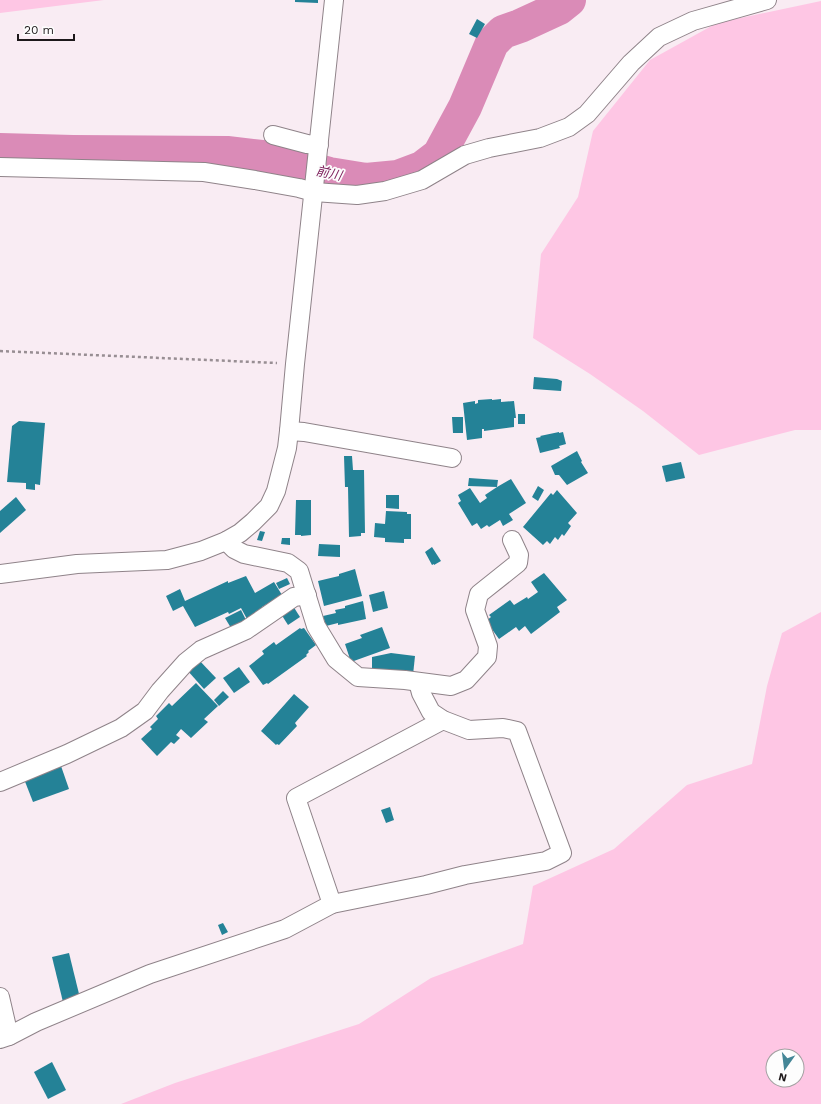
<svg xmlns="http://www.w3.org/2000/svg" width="821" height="1104" viewBox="0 0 821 1104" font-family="'Work Sans','Noto Sans JP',sans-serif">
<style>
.green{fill:#fec6e4;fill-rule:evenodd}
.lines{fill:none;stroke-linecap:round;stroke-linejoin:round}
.river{stroke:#da8bb7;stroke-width:34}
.building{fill:#248297}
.minor-casing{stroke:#8f8389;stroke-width:20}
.path{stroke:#988e93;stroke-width:2.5;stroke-dasharray:3 3;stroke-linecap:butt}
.minor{stroke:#fff;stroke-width:18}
.labels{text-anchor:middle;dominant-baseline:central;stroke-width:3.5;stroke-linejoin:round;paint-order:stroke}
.water-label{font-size:13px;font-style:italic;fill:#7e215d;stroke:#fdfdfd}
</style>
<rect width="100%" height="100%" fill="#f9ecf3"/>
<!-- green -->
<g class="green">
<path d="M 0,0 L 104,0 L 0,13 Z"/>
<path d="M 821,1 L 821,430 L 795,430 L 699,455 L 643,411 L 590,374 L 533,338 L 541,254 L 578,197 L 593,131 L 650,60 L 717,23 Z"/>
<path d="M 821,612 L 821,1104 L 121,1104 L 175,1083 L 359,1024 L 431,978 L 523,944 L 533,886 L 614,849 L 687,785 L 752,764 L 767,686 L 782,633 ZM 773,1056 L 797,1056 L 797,1080 L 773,1080 Z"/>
</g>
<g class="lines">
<!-- river -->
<path class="river" d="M 0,150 L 73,152 L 227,153 L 271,158 L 329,174 L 366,180 L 398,177 L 422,168 L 439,155 L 465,107 L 492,43 L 503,32 L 520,26 L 559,8 L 569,0"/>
</g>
<!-- building -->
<g class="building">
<path d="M 295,0 L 318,0 L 318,3 L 295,2 Z"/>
<path d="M 477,19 L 485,24 L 477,38 L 469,34 Z"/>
<path d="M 534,377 L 557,379 L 562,381 L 561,391 L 533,389 Z"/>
<path d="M 492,399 L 492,400 L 501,399 L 501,402 L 514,401 L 516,418 L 514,418 L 514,427 L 484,431 L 484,429 L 482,429 L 482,438 L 467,440 L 463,403 L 475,401 L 475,404 L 478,403 L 478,400 Z"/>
<rect x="518" y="414" width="7" height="10"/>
<path d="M 452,417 L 463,417 L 463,433 L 453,433 Z"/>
<path d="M 19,421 L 45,423 L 40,485 L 35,484 L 35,490 L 26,489 L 26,483 L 7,482 L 12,426 Z"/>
<path d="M 559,432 L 559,433 L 563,432 L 566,444 L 559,446 L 560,448 L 540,453 L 536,438 L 541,437 L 540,436 Z"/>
<path d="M 577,451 L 582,461 L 581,462 L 588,473 L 567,485 L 559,475 L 555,475 L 551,466 Z"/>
<path d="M 344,456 L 352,456 L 353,470 L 364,470 L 365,533 L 361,533 L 361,536 L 349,537 L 348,487 L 345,487 Z"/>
<path d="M 681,462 L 685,478 L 666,482 L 662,466 Z"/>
<path d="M 469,478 L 498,480 L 497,487 L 511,479 L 526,503 L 509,514 L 513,520 L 503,526 L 500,520 L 489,527 L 487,525 L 481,529 L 477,523 L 472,526 L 458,503 L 461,501 L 458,495 L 470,488 L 480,503 L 487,498 L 485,495 L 497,487 L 468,486 Z"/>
<path d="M 538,486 L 544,490 L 538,501 L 532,497 Z"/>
<path d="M 557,490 L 577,513 L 568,523 L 571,526 L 564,536 L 562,534 L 558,540 L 555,537 L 550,544 L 547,541 L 543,545 L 523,527 L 551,493 L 553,495 Z"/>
<path d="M 386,495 L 399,495 L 399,509 L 386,508 Z"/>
<path d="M 16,497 L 26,510 L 0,533 L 0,511 Z"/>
<path d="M 296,500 L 311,500 L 311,535 L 301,536 L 301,535 L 295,535 Z"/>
<path d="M 386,511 L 407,512 L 407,514 L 411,514 L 411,539 L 404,539 L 404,543 L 385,542 L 385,538 L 374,537 L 375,523 L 385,524 Z"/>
<path d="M 260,531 L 265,532 L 262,541 L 257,540 Z"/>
<path d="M 282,538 L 290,538 L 290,545 L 281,544 Z"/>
<path d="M 319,544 L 340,545 L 340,557 L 318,556 Z"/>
<path d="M 432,547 L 441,561 L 434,565 L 434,564 L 432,565 L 425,552 Z"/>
<path d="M 355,569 L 362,596 L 324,606 L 318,581 L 339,576 L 339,574 Z"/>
<path d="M 544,573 L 567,600 L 557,607 L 560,612 L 531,634 L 525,626 L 519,631 L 516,627 L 499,639 L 486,621 L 491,617 L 489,615 L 510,600 L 514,605 L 527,597 L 528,599 L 538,592 L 531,582 Z"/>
<path d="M 246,576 L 255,593 L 274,582 L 282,595 L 262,607 L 264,610 L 247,619 L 241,608 L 229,614 L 228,612 L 195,627 L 183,606 L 173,611 L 166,596 L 180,589 L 185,601 L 228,581 L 228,583 Z"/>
<path d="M 287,578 L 290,584 L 279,589 L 276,583 Z"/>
<path d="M 384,591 L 388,608 L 373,612 L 369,595 Z"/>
<path d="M 363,601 L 366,619 L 338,625 L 338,623 L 326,626 L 323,616 L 336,613 L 335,610 L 345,608 L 345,606 Z"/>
<path d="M 293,606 L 300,617 L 288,625 L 281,614 Z"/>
<path d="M 241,610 L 247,622 L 231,628 L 225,618 Z"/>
<path d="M 382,627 L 390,648 L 351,662 L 345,644 L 362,638 L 360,635 Z"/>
<path d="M 300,628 L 301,629 L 304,628 L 316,645 L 308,651 L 309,652 L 306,655 L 307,656 L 268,684 L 267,683 L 263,685 L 249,666 L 264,654 L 262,651 L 274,642 L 276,645 Z"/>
<path d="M 391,653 L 415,656 L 413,675 L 372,671 L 372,657 Z"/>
<path d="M 198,659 L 216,678 L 204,689 L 187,670 Z"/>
<path d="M 239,667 L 250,682 L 234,693 L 223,678 Z"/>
<path d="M 196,683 L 218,706 L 204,719 L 208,722 L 191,738 L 181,729 L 176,735 L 180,738 L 174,744 L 171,742 L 157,756 L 141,739 L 152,729 L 150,727 L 158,719 L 156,716 L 169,703 L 172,706 Z"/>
<path d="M 223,691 L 229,697 L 219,706 L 214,700 Z"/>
<path d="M 294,694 L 309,707 L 295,723 L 297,726 L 279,745 L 277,744 L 276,745 L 261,731 Z"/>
<path d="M 61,766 L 69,789 L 33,802 L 24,779 Z"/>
<path d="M 390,807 L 394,820 L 386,823 L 381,810 Z"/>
<path d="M 223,923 L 228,932 L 222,935 L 218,925 Z"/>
<path d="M 69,953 L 80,998 L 63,1002 L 52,957 Z"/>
<path d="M 52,1062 L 66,1090 L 48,1099 L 34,1072 Z"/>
</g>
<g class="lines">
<!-- minor casing -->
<g class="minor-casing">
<g id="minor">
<path d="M 273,135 L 307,144 L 319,145"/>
<path d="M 0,167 L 204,172 L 255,180 L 299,188 L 314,192 L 357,195 L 385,191 L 422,180 L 465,155 L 489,148 L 540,138 L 569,127 L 587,114 L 631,63 L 659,37 L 693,21 L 767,0"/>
<path d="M 289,431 L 304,432 L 452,458"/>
<path d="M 226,541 L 234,549 L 244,554 L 288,563 L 299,571 L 316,626 L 336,659 L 358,677 L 405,680 L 451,686 L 466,680 L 487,657 L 488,646 L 475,610 L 479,594 L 518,563 L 519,555 L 512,540"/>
<path d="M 0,574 L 77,564 L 167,560 L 201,551 L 226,541 L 240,533 L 253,522 L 269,506 L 276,491 L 287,448 L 289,431 L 295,364 L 334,0"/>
<path d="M 0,782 L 67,754 L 121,728 L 145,711 L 160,691 L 186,662 L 201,650 L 246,630 L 294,597 L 307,595"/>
<path d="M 332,904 L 296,798 L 443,720"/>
<path d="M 0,997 L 9,1036"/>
<path d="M 0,1039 L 9,1036 L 36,1022 L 150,974 L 285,929 L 332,904 L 426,885 L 465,875 L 546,861 L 562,853 L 517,731 L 503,728 L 469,730 L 443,720 L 431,712 L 421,693 L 418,682"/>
</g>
</g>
<!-- path -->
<path class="path" d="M 0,351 L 277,363"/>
<!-- minor -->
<use href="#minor" class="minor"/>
</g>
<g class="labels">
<!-- water labels -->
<g class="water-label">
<text transform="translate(329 173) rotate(12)">前川</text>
</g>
</g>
<!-- north arrow -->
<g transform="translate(785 1068) rotate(194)"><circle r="19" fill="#fdfdfd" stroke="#a3a1a2"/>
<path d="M0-3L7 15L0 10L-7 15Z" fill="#448697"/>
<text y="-6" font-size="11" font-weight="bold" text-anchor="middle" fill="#1d181a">N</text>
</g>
<!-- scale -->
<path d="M18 34v6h56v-6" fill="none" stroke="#1d181a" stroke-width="2"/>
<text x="24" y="34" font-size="12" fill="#1d181a" stroke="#fdfdfd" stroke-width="3" paint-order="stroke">20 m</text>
</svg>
